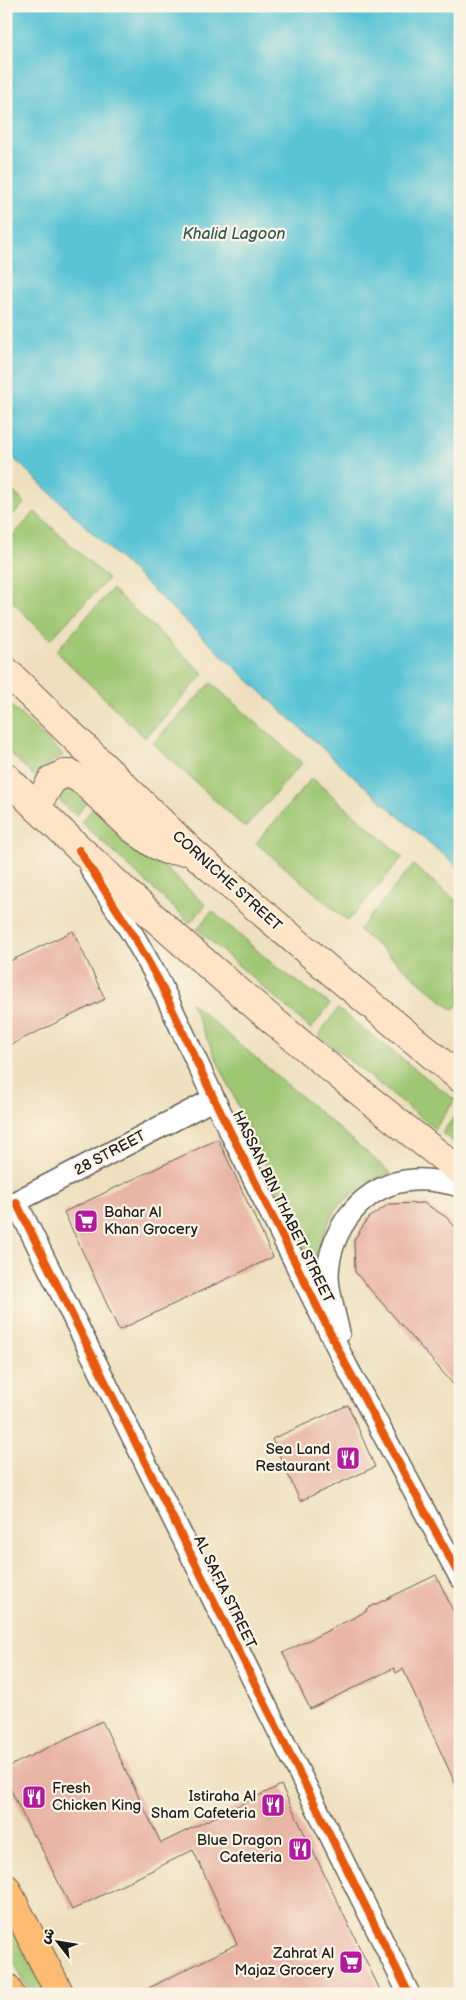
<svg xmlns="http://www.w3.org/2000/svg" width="466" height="2000" viewBox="0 0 466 2000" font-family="'Balsamiq Sans','Playpen Sans Arabic',sans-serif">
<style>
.green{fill:#9fc773;stroke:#5e7248}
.water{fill:#5ac4d5;stroke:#3b7078}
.building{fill:#e8b4a4}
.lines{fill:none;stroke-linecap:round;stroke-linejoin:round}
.street-casing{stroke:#666155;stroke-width:24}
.secondary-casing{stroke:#666155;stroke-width:30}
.primary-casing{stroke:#666155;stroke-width:30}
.street{stroke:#fff;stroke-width:21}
.secondary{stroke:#ffe4c6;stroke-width:28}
.primary{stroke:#ffbb71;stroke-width:28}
.cycleway-casing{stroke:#fcf5e5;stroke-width:11}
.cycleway{stroke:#e8590c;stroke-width:8}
.labels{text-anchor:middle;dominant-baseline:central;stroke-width:4.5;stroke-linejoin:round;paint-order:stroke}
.street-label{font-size:15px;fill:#1c1c1c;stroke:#fcf5e5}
.poi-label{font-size:15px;fill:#1c1c1c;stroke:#fcf5e5;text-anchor:end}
.water-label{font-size:16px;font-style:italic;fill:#32575d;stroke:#fcf5e5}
</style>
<rect width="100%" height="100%" fill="#fcf5e5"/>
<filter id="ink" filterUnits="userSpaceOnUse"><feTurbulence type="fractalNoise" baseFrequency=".02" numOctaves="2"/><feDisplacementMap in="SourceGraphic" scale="10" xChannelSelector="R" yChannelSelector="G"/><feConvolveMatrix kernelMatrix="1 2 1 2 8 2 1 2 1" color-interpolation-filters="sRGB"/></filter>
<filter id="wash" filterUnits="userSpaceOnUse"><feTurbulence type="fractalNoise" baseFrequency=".0096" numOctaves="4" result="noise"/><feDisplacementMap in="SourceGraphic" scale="20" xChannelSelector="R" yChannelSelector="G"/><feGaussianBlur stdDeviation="1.12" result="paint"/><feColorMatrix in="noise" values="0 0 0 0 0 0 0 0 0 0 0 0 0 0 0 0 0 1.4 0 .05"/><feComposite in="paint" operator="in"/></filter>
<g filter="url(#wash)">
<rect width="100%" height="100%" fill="#eee0be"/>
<!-- green -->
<g class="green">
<path d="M 6,485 L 25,503 L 6,522 Z"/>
<path d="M 35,512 L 108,579 L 50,640 L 6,595 L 6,543 Z"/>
<path d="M 112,589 L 204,674 L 145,738 L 56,651 Z"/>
<path d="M 211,683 L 302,763 L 245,828 L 153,743 Z"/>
<path d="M 6,701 L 63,755 L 45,766 L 37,779 L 6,749 Z"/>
<path d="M 312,778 L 403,857 L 348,921 L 256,843 Z"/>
<path d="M 66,785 L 91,798 L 76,816 L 60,801 L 60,792 Z"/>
<path d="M 96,805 L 206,905 L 190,923 L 81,822 Z"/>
<path d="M 413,865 L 460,904 L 460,1002 L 453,1010 L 359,930 Z"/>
<path d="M 212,911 L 276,967 L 330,1004 L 311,1029 L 197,929 Z"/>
<path d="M 190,1002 L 391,1173 L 365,1184 L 337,1207 L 326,1228 L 313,1267 Z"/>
<path d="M 338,1009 L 455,1100 L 435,1129 L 318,1035 Z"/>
<path d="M 460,1109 L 460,1147 L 442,1133 Z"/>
<path d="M 6,1913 L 46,1994 L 30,1994 L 6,1946 Z"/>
</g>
<!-- water -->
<path class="water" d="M 6,6 L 460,6 L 460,869 C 302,736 156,592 6,451 Z"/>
<g id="blocks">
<!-- building -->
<g class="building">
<path d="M 73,931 L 105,999 L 6,1047 L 6,963 Z"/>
<path d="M 218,1139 L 273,1257 L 119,1330 L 64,1212 Z"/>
<path d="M 424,1203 L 446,1217 L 460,1232 L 460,1392 L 355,1272 L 354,1240 L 368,1218 L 389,1204 Z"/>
<path d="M 348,1405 L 375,1467 L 300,1501 L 272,1439 Z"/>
<path d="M 436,1575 L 460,1625 L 460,1794 L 403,1669 L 396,1673 L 394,1668 L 310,1709 L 283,1653 L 367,1611 L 366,1609 Z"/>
<path d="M 102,1721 L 161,1843 L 281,1785 L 382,1994 L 137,1994 L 237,1944 L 193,1850 L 72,1910 L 35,1835 L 33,1836 L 6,1780 L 6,1768 Z"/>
</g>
</g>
</g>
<g filter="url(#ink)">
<use href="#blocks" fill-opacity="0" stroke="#666155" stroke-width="1"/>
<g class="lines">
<!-- street casing -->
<g class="street-casing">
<g id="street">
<path d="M 91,869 L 133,935 L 159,981 L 214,1099 L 347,1367 L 460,1577"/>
<path d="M 16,1202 L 409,1994"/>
<path d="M 6,1207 L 214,1099"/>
<path d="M 339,1333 C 335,1315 329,1296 328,1277 C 328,1229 365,1182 414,1180 C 430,1179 445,1182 460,1186"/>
</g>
</g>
<!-- secondary casing -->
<g class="secondary-casing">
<g id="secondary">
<path d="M 6,671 L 191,851 L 328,969 L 460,1078"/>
<path d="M 6,777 C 147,919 301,1048 460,1171"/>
<path d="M 36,807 L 52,780 L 64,774 L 71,774 L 83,781 L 132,828 L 154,844 L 166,850 L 191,851"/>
</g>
</g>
<!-- primary casing -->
<g class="primary-casing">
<g id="primary">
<path d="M 6,1888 L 60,1994"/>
<path d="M 6,1987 L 10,1994"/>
</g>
</g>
<!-- street -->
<use href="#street" class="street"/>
<!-- secondary -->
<use href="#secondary" class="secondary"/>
<!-- primary -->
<use href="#primary" class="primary"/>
<!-- cycleway casing -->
<g class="cycleway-casing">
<g id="cycleway">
<path d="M 79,850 L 133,935 L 159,981 L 214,1099 L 347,1367 L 460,1577"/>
<path d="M 16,1202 L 409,1994"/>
</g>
</g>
<!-- cycleway -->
<use href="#cycleway" class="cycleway"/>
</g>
</g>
<!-- icons -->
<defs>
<g id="supermarket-square" transform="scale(1.25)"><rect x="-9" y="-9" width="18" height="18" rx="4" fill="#b5179e" stroke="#fcf5e5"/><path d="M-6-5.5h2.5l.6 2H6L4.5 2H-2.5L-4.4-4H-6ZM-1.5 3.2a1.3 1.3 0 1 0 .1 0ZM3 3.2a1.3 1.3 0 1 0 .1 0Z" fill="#fff"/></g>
<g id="restaurant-square" transform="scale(1.25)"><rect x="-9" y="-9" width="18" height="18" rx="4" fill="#b5179e" stroke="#fcf5e5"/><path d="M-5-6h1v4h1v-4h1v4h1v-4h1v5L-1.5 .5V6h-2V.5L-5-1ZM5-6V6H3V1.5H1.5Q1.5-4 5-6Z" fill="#fff"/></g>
</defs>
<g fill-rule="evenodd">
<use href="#supermarket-square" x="86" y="1221"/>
<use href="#restaurant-square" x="348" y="1458"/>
<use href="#restaurant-square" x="34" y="1797"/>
<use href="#restaurant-square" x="273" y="1805"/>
<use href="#restaurant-square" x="300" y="1849"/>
<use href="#supermarket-square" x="351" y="1962"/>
</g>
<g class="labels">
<!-- street labels -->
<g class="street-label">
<text transform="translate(227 881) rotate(42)">CORNICHE STREET</text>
<text transform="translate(110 1153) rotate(-28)">28 STREET</text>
<text transform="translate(283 1207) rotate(64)">HASSAN BIN THABET STREET</text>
<text transform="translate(225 1592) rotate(64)">AL SAFIA STREET</text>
</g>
<!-- poi labels -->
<g class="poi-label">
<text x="104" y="1212" text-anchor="start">Bahar Al<tspan x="104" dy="17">Khan Grocery</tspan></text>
<text x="330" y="1449">Sea Land<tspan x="330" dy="17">Restaurant</tspan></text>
<text x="52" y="1788" text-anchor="start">Fresh<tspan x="52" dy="17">Chicken King</tspan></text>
<text x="256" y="1796">Istiraha Al<tspan x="256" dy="17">Sham Cafeteria</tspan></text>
<text x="282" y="1840">Blue Dragon<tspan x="282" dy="17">Cafeteria</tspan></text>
<text x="334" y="1953">Zahrat Al<tspan x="334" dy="17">Majaz Grocery</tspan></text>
</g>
<!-- water labels -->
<g class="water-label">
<text x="234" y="234">Khalid Lagoon</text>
</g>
</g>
<!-- margin -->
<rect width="466" height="2000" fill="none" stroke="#fcf5e5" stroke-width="25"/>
<!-- north arrow -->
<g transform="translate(58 1942) rotate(301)" stroke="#fcf5e5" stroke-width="4" paint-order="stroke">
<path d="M0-4L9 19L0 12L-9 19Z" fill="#1c1c1c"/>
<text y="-8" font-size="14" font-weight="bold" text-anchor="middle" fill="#1c1c1c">ش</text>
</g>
</svg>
